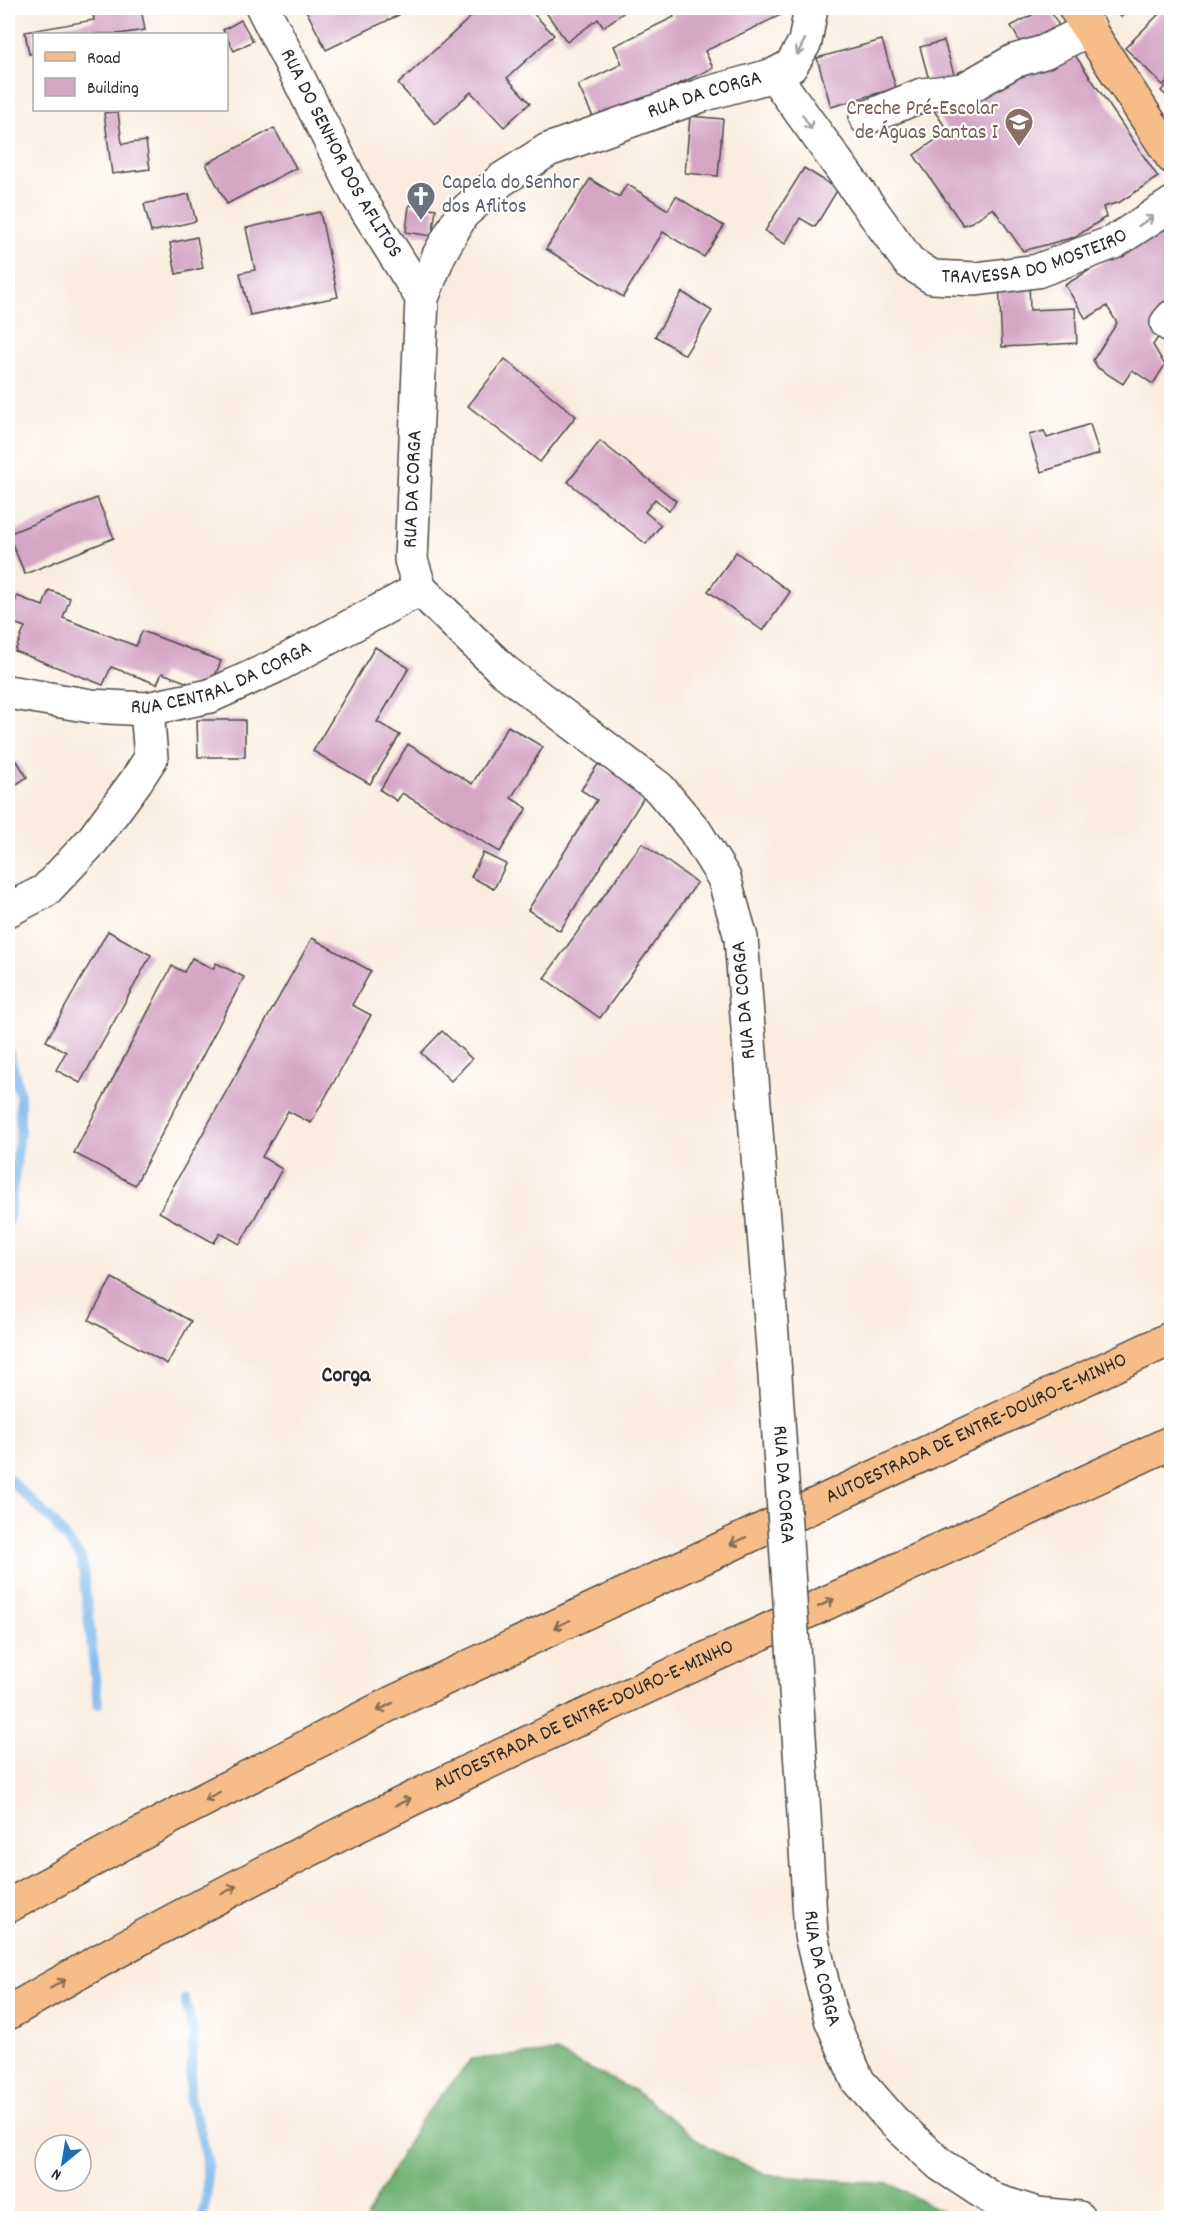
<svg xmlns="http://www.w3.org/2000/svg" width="1179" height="2226" viewBox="0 0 1179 2226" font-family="Dekko,sans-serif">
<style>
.forest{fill:#71b274;stroke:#4e6e50;stroke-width:1.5}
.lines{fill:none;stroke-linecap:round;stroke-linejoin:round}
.stream{stroke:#77b6eb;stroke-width:10}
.building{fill:#d4a6c4}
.minor-casing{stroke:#4a4846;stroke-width:36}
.major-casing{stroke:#4a4846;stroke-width:36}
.highway-casing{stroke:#4a4846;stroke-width:36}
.minor{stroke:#fff;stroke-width:33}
.major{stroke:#f7bd88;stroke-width:33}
.highway{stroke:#f7bd88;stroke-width:33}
.minor-bridge-casing{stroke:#4a4846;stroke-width:36;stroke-linecap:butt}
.minor-bridge{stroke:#fff;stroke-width:33}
.oneway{stroke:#a0a0a0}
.oneway2{stroke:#876d55}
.labels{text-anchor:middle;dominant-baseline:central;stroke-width:4.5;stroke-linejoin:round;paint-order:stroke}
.street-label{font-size:21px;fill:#2b2b2b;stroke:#fff}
.education-label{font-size:21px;fill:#785e54;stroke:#fff;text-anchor:end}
.worship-label{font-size:21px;fill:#5b616d;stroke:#fff;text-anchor:start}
.neighbourhood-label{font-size:22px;font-weight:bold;fill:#2b2b2b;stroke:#fff}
</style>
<rect width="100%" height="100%" fill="#fff"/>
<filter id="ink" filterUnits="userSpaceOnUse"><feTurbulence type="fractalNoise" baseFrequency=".0167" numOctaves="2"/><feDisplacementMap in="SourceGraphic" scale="12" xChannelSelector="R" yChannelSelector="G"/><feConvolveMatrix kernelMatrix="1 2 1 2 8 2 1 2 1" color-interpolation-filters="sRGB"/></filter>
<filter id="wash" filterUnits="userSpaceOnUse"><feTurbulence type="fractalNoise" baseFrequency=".008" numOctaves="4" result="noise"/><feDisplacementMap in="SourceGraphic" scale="24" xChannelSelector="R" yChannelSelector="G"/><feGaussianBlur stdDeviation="1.35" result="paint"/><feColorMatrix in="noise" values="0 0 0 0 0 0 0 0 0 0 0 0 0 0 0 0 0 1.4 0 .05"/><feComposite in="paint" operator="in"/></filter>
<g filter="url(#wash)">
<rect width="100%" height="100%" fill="#faeddf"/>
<!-- forest -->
<path class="forest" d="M 556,2052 L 637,2092 L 708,2148 L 766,2175 L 890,2184 L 954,2218 L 366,2218 L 419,2122 L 472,2059 Z"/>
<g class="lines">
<!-- stream -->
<g class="stream">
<path d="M 8,1049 L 20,1094 L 20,1133 L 8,1223"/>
<path d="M 8,1478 L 53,1522 L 82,1559 L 98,1704"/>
<path d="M 185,2000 L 194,2035 L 189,2099 L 199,2126 L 207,2160 L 207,2193 L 202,2218"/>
</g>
</g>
<g id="blocks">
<!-- building -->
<g class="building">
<path d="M 92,8 L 141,8 L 145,30 L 118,34 L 34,34 L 34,53 L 29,54 L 25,32 L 94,20 Z"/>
<path d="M 305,8 L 396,8 L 399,15 L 326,50 Z"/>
<path d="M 477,8 L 528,8 L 554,35 L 507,78 L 530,103 L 504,127 L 471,92 L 435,124 L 398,84 L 476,12 L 474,10 Z"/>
<path d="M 555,8 L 630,8 L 603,27 L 598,19 L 567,42 L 547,14 Z"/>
<path d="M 669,8 L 785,8 L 787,12 L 705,51 L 713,68 L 596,123 L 578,85 L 622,64 L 614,46 L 674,17 Z"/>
<path d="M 1045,8 L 1049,8 L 1063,33 L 1026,53 L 1011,26 Z"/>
<path d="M 1112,8 L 1130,8 L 1121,17 Z"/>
<path d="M 1165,8 L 1172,8 L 1172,76 L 1163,85 L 1125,48 Z"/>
<path d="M 241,20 L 253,41 L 234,51 L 223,30 Z"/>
<path d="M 882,40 L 896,88 L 831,107 L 817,58 Z"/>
<path d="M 944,41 L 957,84 L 932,91 L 920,47 Z"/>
<path d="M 1075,55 L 1158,177 L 1120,202 L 1103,207 L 1106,217 L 1075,237 L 1023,251 L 993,208 L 972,222 L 963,225 L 914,155 L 948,131 L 933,109 L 1017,71 Z"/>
<path d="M 1172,79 L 1172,101 L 1161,91 Z"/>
<path d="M 118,112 L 122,144 L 146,141 L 150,169 L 112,174 L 104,113 Z"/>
<path d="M 690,116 L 723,119 L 718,176 L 685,173 Z"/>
<path d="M 274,128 L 296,168 L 227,204 L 206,164 Z"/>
<path d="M 804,168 L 838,189 L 815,227 L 800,218 L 785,244 L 765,231 Z"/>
<path d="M 590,179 L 619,197 L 627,184 L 668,210 L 676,196 L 724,226 L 704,257 L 663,232 L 623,297 L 546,249 Z"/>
<path d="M 189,194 L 196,221 L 151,232 L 144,204 Z"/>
<path d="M 409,205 L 436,209 L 432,236 L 406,232 Z"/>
<path d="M 320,212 L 338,297 L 250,315 L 240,273 L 255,270 L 246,228 Z"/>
<path d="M 1172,220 L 1172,316 L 1153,345 L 1165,365 L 1153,384 L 1132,370 L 1123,384 L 1098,368 L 1093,360 L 1117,323 L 1107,306 L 1086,319 L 1065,285 Z"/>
<path d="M 197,237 L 203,268 L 176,274 L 170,243 Z"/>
<path d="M 1029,280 L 1030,310 L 1075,308 L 1077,343 L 1002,347 L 999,282 Z"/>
<path d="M 682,292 L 712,311 L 685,355 L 655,336 Z"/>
<path d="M 505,359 L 576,416 L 540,462 L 468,406 Z"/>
<path d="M 1090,424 L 1099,454 L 1041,472 L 1029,435 L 1044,431 L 1047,438 Z"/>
<path d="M 600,441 L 676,501 L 669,511 L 655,499 L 645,512 L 661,525 L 646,544 L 568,482 Z"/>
<path d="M 97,498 L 114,538 L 25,574 L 8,534 Z"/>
<path d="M 736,552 L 790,592 L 763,631 L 708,591 Z"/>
<path d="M 49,590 L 70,598 L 63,618 L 136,646 L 142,631 L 221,661 L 209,691 L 162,673 L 157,684 L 111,667 L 103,685 L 15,651 L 25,627 L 8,621 L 17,596 L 43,606 Z"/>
<path d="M 375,647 L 409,668 L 377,722 L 400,735 L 370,784 L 313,751 Z"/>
<path d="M 197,720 L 245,720 L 245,757 L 198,757 Z"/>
<path d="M 508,726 L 543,747 L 511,798 L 527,808 L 500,852 L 402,793 L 397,801 L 380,790 L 408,744 L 472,784 Z"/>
<path d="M 17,761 L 27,777 L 8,790 L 8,767 Z"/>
<path d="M 598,764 L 646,794 L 560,931 L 528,910 L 597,800 L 581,790 Z"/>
<path d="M 642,843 L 697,883 L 600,1018 L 544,978 Z"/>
<path d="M 483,853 L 506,864 L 494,889 L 471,877 Z"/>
<path d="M 108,931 L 151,955 L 80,1083 L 56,1070 L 66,1052 L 46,1041 Z"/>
<path d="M 312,938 L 371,971 L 352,1005 L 371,1015 L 311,1123 L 288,1111 L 262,1157 L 282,1169 L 240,1244 L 220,1233 L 214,1243 L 159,1212 Z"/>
<path d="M 192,958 L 213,969 L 216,963 L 244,977 L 135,1185 L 74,1153 L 172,966 L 184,972 Z"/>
<path d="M 442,1031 L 472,1059 L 451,1081 L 421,1053 Z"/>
<path d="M 112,1278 L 191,1321 L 167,1364 L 89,1320 Z"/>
</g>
</g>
</g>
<g filter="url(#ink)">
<use href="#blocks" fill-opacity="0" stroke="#4a4846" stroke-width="1.5"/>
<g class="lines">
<!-- minor casing -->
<g class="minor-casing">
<g id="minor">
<path id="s1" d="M 263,8 L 358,196 L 422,298"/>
<path id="s2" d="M 774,75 L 909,262 L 932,277 L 976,279 L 1037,271 L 1114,242 L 1172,204"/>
<path d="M 866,118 L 922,95 L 963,90 L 1014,61 L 1044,52 L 1090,29"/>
<path d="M 1172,317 L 1167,323 L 1172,326"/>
<path id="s3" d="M 8,692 L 91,706 L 147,709 L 210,696 L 276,666 L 420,589"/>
<path d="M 8,910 L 45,891 L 92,841 L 136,781 L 151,758 L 147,709"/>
<path id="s4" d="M 774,1361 L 741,938 L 724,878 L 695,831 L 659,788 L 504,671 L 420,589 L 411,560 L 422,298 L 439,255 L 462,214 L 501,180 L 548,150 L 705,94 L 774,75 L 791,66 L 805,42 L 811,8"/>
<path id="s5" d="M 802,1781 L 811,1935 L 831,2019 L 858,2081 L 893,2121 L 941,2165 L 996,2201 L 1037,2214 L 1079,2218"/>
</g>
</g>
<!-- major casing -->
<g class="major-casing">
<path id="major" d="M 1075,8 L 1172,157"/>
</g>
<!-- highway casing -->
<g class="highway-casing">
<g id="highway">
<path id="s6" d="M 8,1906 L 190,1807 L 392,1703 L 1172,1338"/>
<path id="s7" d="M 8,2013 C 230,1883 460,1774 693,1665 C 852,1590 1012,1516 1172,1442"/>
</g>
</g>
<!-- minor -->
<use href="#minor" class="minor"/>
<!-- major -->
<use href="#major" class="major"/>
<!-- highway -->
<use href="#highway" class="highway"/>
<!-- minor-bridge casing -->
<g class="minor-bridge-casing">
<g id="minor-bridge">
<path id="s8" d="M 774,1361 L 802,1781"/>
</g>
</g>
<!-- minor-bridge -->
<use href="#minor-bridge" class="minor-bridge"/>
</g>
<!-- one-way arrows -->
<defs><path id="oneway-shaft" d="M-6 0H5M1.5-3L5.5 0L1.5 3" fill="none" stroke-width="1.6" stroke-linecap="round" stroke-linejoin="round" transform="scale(1.5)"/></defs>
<g class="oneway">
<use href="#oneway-shaft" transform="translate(801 47) rotate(117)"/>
<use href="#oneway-shaft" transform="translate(807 122) rotate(58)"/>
<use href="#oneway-shaft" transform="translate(1146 221) rotate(-33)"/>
</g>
<g class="oneway2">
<use href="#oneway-shaft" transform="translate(738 1541) rotate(155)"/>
<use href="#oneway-shaft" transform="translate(826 1603) rotate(-25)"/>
<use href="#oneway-shaft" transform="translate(562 1624) rotate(155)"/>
<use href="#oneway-shaft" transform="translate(385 1707) rotate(153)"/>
<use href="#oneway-shaft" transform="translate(212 1796) rotate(153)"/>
<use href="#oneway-shaft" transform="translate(403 1802) rotate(-26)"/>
<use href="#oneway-shaft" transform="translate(229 1890) rotate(-28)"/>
<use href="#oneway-shaft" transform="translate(58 1984) rotate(-30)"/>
</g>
</g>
<!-- icons -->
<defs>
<g id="school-pin" transform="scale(1.5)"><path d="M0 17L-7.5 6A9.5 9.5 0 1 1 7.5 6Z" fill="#8d6e63" stroke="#fff"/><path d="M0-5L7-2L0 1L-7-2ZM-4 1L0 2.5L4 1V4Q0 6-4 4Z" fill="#fff"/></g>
<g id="church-pin" transform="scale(1.5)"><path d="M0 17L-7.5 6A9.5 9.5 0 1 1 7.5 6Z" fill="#6b7280" stroke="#fff"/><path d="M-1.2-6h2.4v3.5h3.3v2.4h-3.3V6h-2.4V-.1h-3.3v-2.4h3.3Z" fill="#fff"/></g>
</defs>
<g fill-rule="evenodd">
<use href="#school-pin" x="1019" y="122"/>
<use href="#church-pin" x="421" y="196"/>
</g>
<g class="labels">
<!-- street labels -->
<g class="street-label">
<text stroke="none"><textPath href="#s4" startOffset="1569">RUA DA CORGA</textPath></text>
<text stroke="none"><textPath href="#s1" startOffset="165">RUA DO SENHOR DOS AFLITOS</textPath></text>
<text stroke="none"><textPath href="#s2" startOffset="364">TRAVESSA DO MOSTEIRO</textPath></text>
<text stroke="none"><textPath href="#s4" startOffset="1011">RUA DA CORGA</textPath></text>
<text stroke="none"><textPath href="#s3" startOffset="220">RUA CENTRAL DA CORGA</textPath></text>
<text transform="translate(745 1000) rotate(-95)">RUA DA CORGA</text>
<text stroke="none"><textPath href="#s6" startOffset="1080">AUTOESTRADA DE ENTRE-DOURO-E-MINHO</textPath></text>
<text stroke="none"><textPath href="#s8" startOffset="124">RUA DA CORGA</textPath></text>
<text stroke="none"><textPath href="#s7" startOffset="648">AUTOESTRADA DE ENTRE-DOURO-E-MINHO</textPath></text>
<text stroke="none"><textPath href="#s5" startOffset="189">RUA DA CORGA</textPath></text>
</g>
<!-- education labels -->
<g class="education-label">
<text x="998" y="110">Creche Pré-Escolar<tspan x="998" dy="24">de Águas Santas I</tspan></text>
</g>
<!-- worship labels -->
<g class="worship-label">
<text x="442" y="184">Capela do Senhor<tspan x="442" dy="24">dos Aflitos</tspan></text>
</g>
<!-- neighbourhood labels -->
<g class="neighbourhood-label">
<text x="346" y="1376">Corga</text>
</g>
</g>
<!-- margin -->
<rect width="1179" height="2226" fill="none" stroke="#fff" stroke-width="30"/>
<!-- legend -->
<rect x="33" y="33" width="195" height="78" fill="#ffffff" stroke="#aaaaaa" stroke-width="1.5"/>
<rect x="45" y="52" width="30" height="9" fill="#f7bd88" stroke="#aaaaaa" stroke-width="1.5"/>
<text x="87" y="63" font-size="18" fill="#2b2b2b">Road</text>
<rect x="45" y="78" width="30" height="18" fill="#d4a6c4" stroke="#aaaaaa" stroke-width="1.5"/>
<text x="87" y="93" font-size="18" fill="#2b2b2b">Building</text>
<!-- north arrow -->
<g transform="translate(63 2163) rotate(210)"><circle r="28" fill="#ffffff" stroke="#aaaaaa" stroke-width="1.5"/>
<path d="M0-4.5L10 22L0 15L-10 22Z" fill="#1f6fb2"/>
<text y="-9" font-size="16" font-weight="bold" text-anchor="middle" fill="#2b2b2b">N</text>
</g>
</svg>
